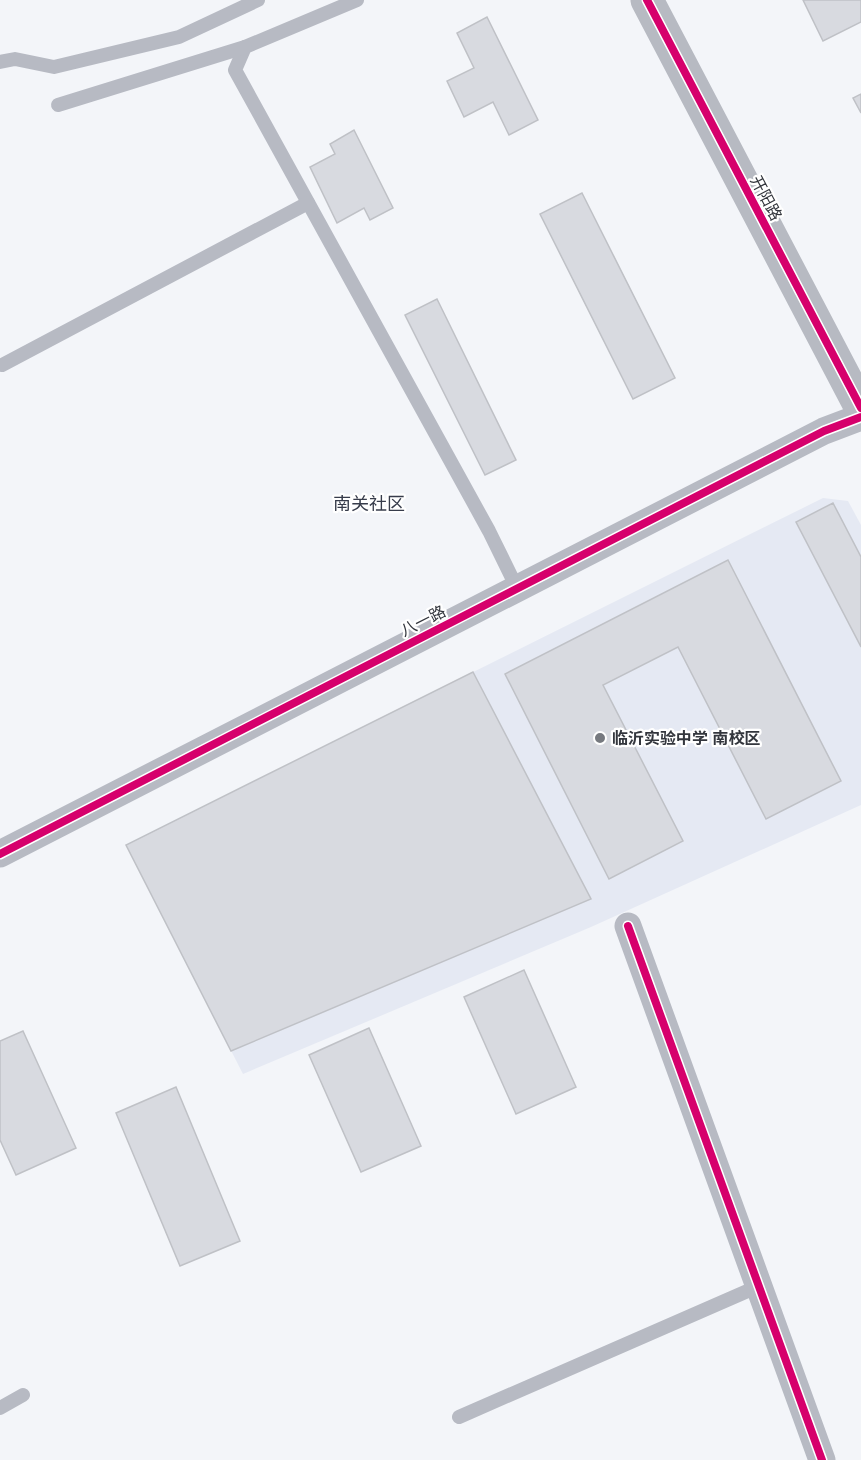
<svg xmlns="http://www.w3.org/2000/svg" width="861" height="1460" viewBox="0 0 861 1460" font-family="Montserrat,'Noto Sans SC',sans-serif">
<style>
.built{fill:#e5e9f3}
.building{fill:#d8dae0;stroke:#bfc1c6;stroke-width:1.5}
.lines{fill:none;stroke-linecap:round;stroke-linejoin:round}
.lane{stroke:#b7bac3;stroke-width:14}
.street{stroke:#b7bac3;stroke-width:27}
.secondary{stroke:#b7bac2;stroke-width:33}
.cycleway-casing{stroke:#fff;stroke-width:11}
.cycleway{stroke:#d6006c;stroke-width:8}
.poi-dot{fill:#76797f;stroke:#fff;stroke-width:2}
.labels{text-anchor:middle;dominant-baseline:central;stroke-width:4.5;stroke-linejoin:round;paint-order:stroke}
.street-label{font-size:16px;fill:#33363d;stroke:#fff}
.poi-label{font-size:16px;font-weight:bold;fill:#33363d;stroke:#fff;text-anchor:start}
.neighbourhood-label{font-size:18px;fill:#373c4b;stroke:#fff}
</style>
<rect width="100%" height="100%" fill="#f3f5f9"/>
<!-- built -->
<path class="built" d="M 823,498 L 848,501 L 861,525 L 861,805 L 591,927 L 243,1074 L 126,845 Z"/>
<!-- building -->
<g class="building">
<path d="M 803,0 L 861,0 L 861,22 L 823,41 Z"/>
<path d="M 487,17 L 538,120 L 509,135 L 493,102 L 464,117 L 447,81 L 474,68 L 457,33 Z"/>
<path d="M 861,94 L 861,113 L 853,98 Z"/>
<path d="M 354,130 L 393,208 L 370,220 L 364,208 L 337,223 L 310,167 L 335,154 L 330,144 Z"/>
<path d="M 582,193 L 675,378 L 633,399 L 540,214 Z"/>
<path d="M 437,299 L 516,460 L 485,475 L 405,315 Z"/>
<path d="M 833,503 L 861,557 L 861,647 L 796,522 Z"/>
<path d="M 728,560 L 841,781 L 766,819 L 678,647 L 603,685 L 683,841 L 609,879 L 505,674 Z"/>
<path d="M 473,672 L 591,899 L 231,1051 L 126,845 Z"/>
<path d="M 524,970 L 576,1087 L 516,1114 L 464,997 Z"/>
<path d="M 369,1028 L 421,1146 L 361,1172 L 309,1055 Z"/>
<path d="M 23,1031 L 76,1148 L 16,1175 L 0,1140 L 0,1041 Z"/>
<path d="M 176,1087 L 240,1241 L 180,1266 L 116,1113 Z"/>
</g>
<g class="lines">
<!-- lane -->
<g class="lane">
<path d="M 357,0 L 245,47 L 235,70 L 489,531 L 517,588"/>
<path d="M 0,62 L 15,59 L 54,67 L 179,37 L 258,0"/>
<path d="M 58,105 L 245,47"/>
<path d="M 2,365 L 308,203"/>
<path d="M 0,1408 L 23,1395"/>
<path d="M 459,1417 L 759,1286"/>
</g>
<!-- street -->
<g class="street">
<path d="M 0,854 L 824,431 L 861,417"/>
<path d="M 628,926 L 822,1460"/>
</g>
<!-- secondary -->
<path class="secondary" d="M 647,0 L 861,408"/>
<!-- cycleway casing -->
<g class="cycleway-casing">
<g id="cycleway">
<path d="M 647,0 L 861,408"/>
<path d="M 0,854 L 824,431 L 861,417"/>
<path d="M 628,926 L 822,1460"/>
</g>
</g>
<!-- cycleway -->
<use href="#cycleway" class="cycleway"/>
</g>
<!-- markers -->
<circle class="poi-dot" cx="600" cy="738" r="6"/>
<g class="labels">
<!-- street labels -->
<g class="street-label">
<text transform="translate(766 198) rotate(62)">开阳路</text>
<text transform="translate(423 621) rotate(-27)">八一路</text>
</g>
<!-- poi labels -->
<g class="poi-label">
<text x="612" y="738">临沂实验中学 南校区</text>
</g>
<!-- neighbourhood labels -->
<g class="neighbourhood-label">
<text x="369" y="504">南关社区</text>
</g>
</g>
</svg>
